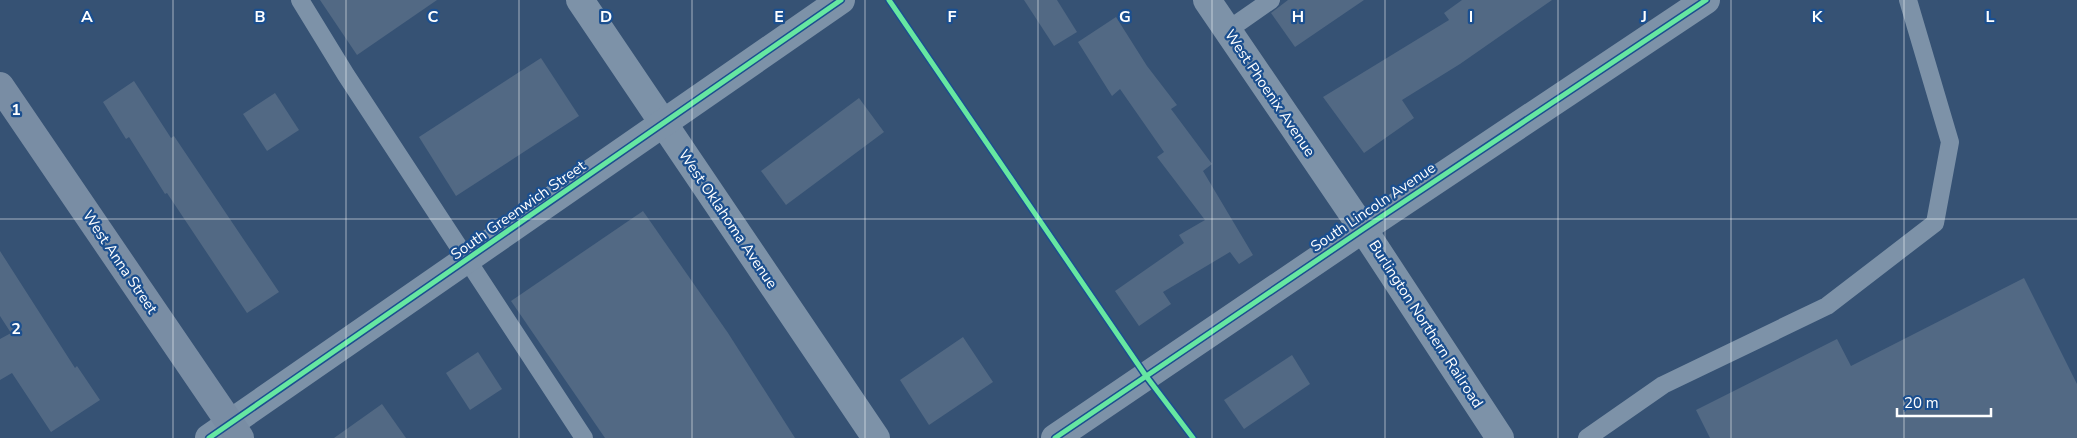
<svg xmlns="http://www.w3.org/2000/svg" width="2077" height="438" viewBox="0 0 2077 438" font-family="'Nunito Sans',sans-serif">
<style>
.building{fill:#526984}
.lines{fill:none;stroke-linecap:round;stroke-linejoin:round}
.service{stroke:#7d92a8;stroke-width:18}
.minor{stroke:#7d92a8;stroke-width:28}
.secondary{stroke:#798da4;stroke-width:28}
.cycleway-casing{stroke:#1b4f8f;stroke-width:8}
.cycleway{stroke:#66e7a1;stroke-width:5}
.grid{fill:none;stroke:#fff;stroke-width:1;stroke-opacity:0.55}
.labels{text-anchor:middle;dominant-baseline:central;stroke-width:4.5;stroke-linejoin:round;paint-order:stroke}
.street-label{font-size:15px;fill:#fff;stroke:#1b4f8f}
.grid-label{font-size:16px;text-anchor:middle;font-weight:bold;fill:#fff;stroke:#1b4f8f;stroke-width:4.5;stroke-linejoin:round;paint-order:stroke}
</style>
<rect width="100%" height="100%" fill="#365274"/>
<!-- building -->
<g class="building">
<path d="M 320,0 L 437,0 L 357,55 Z"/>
<path d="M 1024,0 L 1057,0 L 1077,32 L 1054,46 Z"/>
<path d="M 1288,0 L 1364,0 L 1295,47 L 1271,13 Z"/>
<path d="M 1462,0 L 1552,0 L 1460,64 L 1402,100 L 1414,118 L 1364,153 L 1323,97 L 1449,20 L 1444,13 Z"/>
<path d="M 1116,17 L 1147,66 L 1177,105 L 1171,109 L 1212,164 L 1203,171 L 1253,255 L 1239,264 L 1230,252 L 1163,292 L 1171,304 L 1139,326 L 1115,291 L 1184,243 L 1179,235 L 1205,220 L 1157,157 L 1164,152 L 1120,89 L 1112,96 L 1078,42 Z"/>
<path d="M 541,58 L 579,116 L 456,196 L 419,137 Z"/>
<path d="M 134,81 L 171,138 L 174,136 L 279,292 L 247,313 L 167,193 L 165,194 L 129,137 L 126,139 L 103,102 Z"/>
<path d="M 275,93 L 299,130 L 267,151 L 243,114 Z"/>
<path d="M 859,98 L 884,132 L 786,205 L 761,171 Z"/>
<path d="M 643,211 L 728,333 L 795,438 L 605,438 L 511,301 Z"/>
<path d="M 0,251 L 75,368 L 77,366 L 100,400 L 51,432 L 12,373 L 0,380 L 0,339 L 11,333 L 0,316 Z"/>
<path d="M 2024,278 L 2077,384 L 2077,438 L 1710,438 L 1696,410 L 1837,339 L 1851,366 Z"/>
<path d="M 963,337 L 993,382 L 929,425 L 900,380 Z"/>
<path d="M 478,352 L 502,389 L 470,410 L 446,373 Z"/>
<path d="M 1292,355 L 1310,384 L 1244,429 L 1224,400 Z"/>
<path d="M 382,404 L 406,438 L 334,438 Z"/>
</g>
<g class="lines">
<!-- service -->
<g class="service">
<path d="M 300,0 L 346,75 L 584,438"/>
<path d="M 1228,30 L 1271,0"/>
<path d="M 1587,438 L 1663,385 L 1827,306 L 1935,223 L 1950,142 L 1908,0"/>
</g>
<!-- minor -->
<g class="minor">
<path d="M 580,0 L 876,438"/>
<path d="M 1207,0 L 1363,229 L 1500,438"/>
<path d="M 209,438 L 841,0"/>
<path d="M 1055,438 L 1363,229 L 1706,0"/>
</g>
<!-- secondary -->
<path class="secondary" d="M 0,86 L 240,438"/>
<!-- cycleway casing -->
<g class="cycleway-casing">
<g id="cycleway">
<path d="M 889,0 L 1146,376 L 1193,438"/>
<path d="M 209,438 L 841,0"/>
<path d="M 1055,438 L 1363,229 L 1706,0"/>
</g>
</g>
<!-- cycleway -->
<use href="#cycleway" class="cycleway"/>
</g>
<!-- grid -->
<path class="grid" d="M 173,0 L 173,438M 346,0 L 346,438M 519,0 L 519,438M 692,0 L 692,438M 865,0 L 865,438M 1038,0 L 1038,438M 1212,0 L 1212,438M 1385,0 L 1385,438M 1558,0 L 1558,438M 1731,0 L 1731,438M 1904,0 L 1904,438M 0,219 L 2077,219"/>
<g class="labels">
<!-- street labels -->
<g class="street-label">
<text transform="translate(1270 93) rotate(56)">West Phoenix Avenue</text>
<text transform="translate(1373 207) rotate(-34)">South Lincoln Avenue</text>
<text transform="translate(518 210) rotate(-35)">South Greenwich Street</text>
<text transform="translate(728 219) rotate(56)">West Oklahoma Avenue</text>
<text transform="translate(120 262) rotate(56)">West Anna Street</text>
<text transform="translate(1426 324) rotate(57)">Burlington Northern Railroad</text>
</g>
</g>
<g class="grid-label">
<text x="87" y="22">A</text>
<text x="260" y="22">B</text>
<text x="433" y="22">C</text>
<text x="606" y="22">D</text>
<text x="779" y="22">E</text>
<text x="952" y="22">F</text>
<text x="1125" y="22">G</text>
<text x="1298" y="22">H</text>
<text x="1471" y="22">I</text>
<text x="1644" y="22">J</text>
<text x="1817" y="22">K</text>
<text x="1990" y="22">L</text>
<text x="16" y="115">1</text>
<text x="16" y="334">2</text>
</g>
<!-- scale -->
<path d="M1897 408v8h94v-8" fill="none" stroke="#ffffff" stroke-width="2.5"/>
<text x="1904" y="408" font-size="15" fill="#ffffff" stroke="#1b4f8f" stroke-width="4" paint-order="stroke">20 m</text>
</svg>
